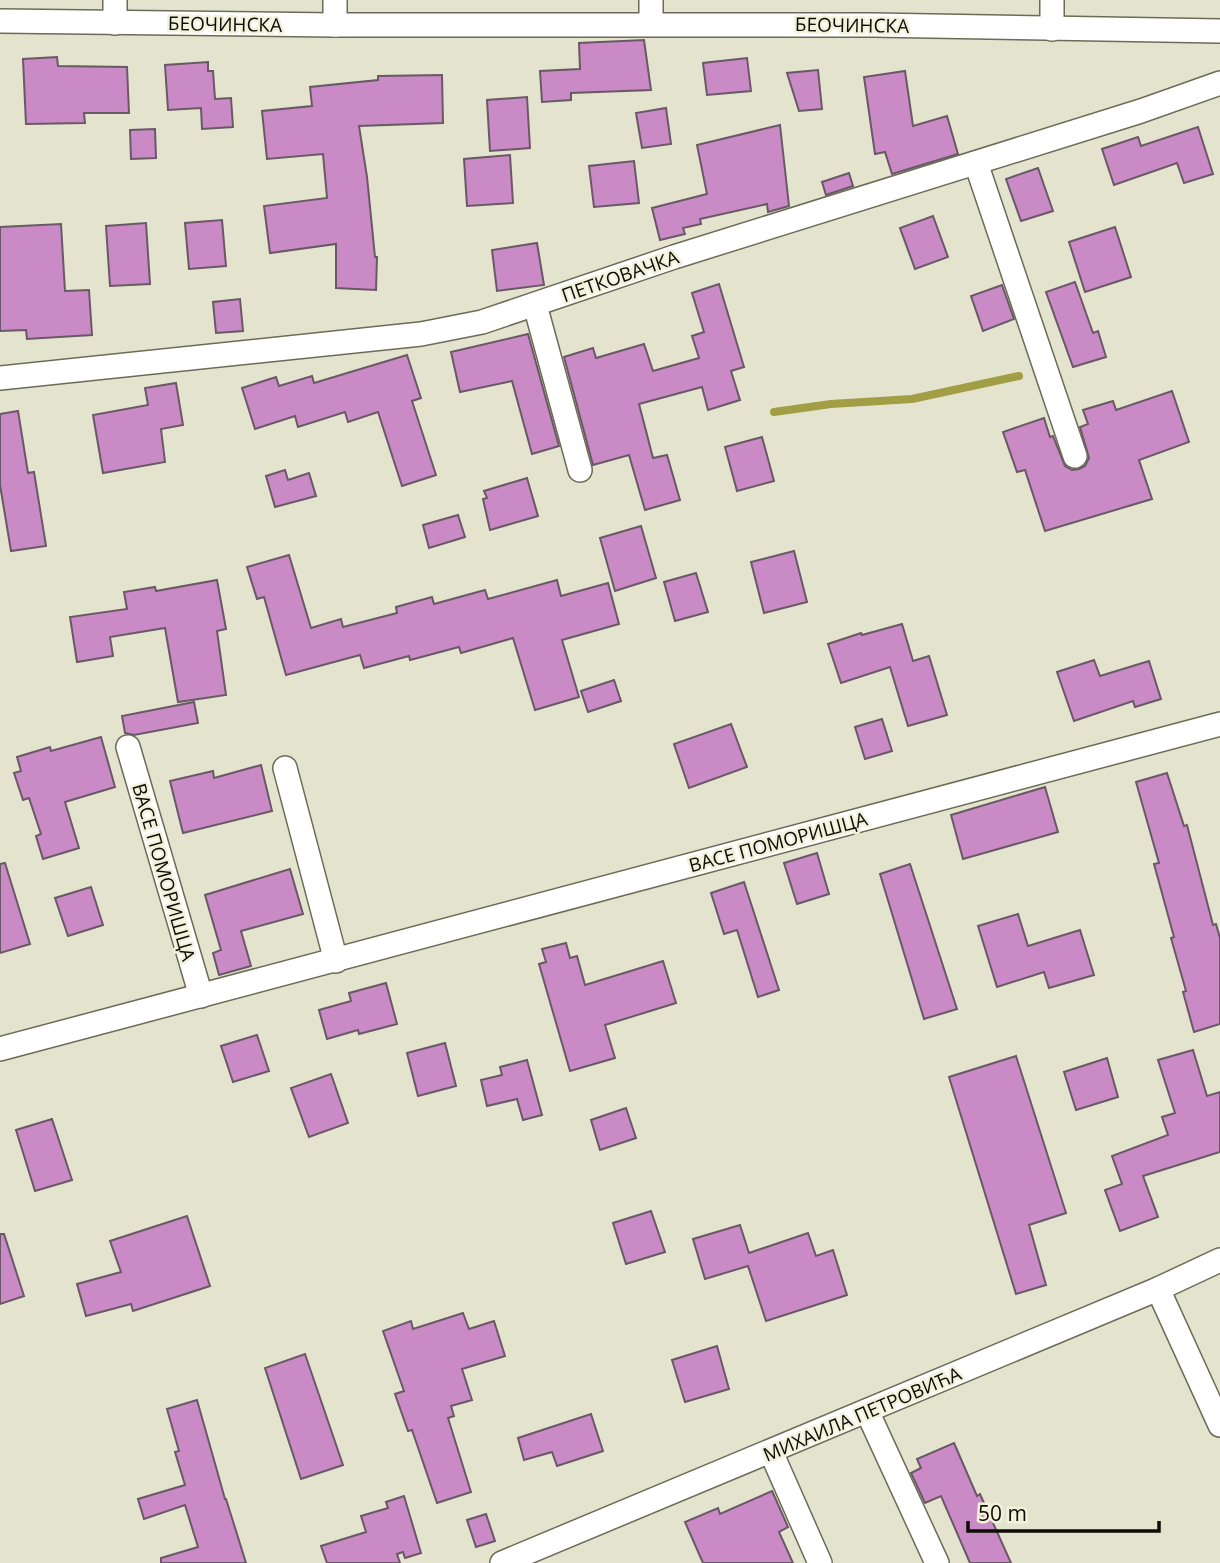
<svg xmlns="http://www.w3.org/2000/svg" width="1220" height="1563" viewBox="0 0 1220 1563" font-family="'Open Sans',sans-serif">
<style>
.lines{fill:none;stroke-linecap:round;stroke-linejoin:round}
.stream{stroke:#a29e45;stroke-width:8}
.building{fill:#ca8ac5;stroke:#695967;stroke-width:2}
.minor-casing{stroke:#6b6b57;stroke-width:26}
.minor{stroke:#fff;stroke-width:23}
.labels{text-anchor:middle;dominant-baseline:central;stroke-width:5;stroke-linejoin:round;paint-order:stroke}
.street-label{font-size:19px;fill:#0d0d06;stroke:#f2f1db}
</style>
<rect width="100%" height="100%" fill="#e4e4ce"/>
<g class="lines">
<!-- stream -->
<path class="stream" d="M 774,412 L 831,404 L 912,399 L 1019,376"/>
</g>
<!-- building -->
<g class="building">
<path d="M 644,40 L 651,90 L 571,93 L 571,100 L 542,102 L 540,71 L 580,69 L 579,43 Z"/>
<path d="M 57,57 L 58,66 L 127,67 L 129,113 L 84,113 L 85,123 L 26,124 L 23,59 Z"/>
<path d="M 747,58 L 751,91 L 707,95 L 703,63 Z"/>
<path d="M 208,62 L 208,71 L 213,71 L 215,99 L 231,98 L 233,127 L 202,129 L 201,108 L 168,110 L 165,65 Z"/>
<path d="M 818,70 L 822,109 L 799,111 L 787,73 Z"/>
<path d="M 905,71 L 913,126 L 947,116 L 958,154 L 892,174 L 885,152 L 875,154 L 864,77 Z"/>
<path d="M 442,75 L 443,123 L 359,126 L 367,177 L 375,257 L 377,257 L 376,290 L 336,288 L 336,244 L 270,253 L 264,206 L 327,198 L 323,154 L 267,159 L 262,111 L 312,106 L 310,87 L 378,80 L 378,76 Z"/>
<path d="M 527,97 L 530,148 L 490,151 L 487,100 Z"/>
<path d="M 666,108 L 671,144 L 642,148 L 636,113 Z"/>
<path d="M 780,125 L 789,206 L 768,212 L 767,204 L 700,219 L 701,224 L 683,228 L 685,234 L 660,240 L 652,208 L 707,194 L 697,145 Z"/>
<path d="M 1198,127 L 1213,174 L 1184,183 L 1177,163 L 1114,185 L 1102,149 L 1138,137 L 1141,146 Z"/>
<path d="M 155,129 L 156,158 L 131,159 L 130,130 Z"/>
<path d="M 510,155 L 513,203 L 467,206 L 464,159 Z"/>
<path d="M 634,161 L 639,203 L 594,207 L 589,166 Z"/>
<path d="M 1038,168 L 1053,211 L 1021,221 L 1006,179 Z"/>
<path d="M 849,173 L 853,186 L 826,195 L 822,182 Z"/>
<path d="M 933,216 L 948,257 L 915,269 L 900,228 Z"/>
<path d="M 222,220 L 226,266 L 189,269 L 185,223 Z"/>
<path d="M 146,223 L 150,284 L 110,286 L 106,226 Z"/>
<path d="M 61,224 L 65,291 L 89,290 L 92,335 L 27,339 L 26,330 L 0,331 L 0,227 Z"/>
<path d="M 1115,227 L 1131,277 L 1085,292 L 1069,242 Z"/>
<path d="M 537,243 L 544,285 L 497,291 L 492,250 Z"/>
<path d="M 1075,282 L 1093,333 L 1098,331 L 1106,357 L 1073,367 L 1046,292 Z"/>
<path d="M 719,284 L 744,367 L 731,371 L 740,400 L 708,410 L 702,387 L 639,404 L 653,458 L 667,455 L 680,500 L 645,510 L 629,455 L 593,465 L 564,357 L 593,348 L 596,358 L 644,344 L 653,371 L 699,358 L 692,336 L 704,332 L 692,293 Z"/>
<path d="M 1002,285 L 1014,319 L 983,331 L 971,296 Z"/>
<path d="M 240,299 L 243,331 L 216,333 L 213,302 Z"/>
<path d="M 528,334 L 559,446 L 532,454 L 512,381 L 460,392 L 451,352 Z"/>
<path d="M 407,355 L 421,398 L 412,401 L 436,475 L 402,486 L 378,412 L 348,422 L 345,412 L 298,427 L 295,416 L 255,429 L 242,388 L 276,377 L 279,386 L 312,376 L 314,383 Z"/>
<path d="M 176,383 L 183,425 L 161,429 L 165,462 L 103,473 L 93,415 L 148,405 L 145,388 Z"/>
<path d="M 1172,391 L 1189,442 L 1139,460 L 1152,499 L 1045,531 L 1025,470 L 1017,472 L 1003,432 L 1044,418 L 1050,437 L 1053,436 L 1065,466 L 1072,470 L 1079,469 L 1085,466 L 1089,458 L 1080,427 L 1088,424 L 1083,410 L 1113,401 L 1116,410 Z"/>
<path d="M 18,411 L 28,473 L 34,472 L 46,546 L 11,551 L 0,485 L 0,414 Z"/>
<path d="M 762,437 L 774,481 L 737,491 L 725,447 Z"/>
<path d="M 285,470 L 288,480 L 309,473 L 316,496 L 275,507 L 266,476 Z"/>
<path d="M 527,478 L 538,516 L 490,530 L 483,499 L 487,498 L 484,491 Z"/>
<path d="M 458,515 L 465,537 L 429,548 L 423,525 Z"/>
<path d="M 641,526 L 656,578 L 615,591 L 600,538 Z"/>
<path d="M 794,551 L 807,602 L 764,613 L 751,562 Z"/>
<path d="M 289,555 L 311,628 L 341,619 L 343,627 L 397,613 L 396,607 L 432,597 L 434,604 L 485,590 L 488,599 L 557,580 L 561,596 L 608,583 L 619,624 L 562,640 L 579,697 L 535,710 L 513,638 L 461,653 L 459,647 L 410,660 L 409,656 L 364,668 L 360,655 L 286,675 L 264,597 L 257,599 L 247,567 Z"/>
<path d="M 696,573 L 708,612 L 675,621 L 664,582 Z"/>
<path d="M 217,580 L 226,629 L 217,631 L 226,695 L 178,702 L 165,628 L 110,637 L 113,656 L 77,662 L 70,617 L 127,609 L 124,592 L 155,587 L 156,591 Z"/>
<path d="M 902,624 L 913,661 L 929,656 L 947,715 L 908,726 L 890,667 L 841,683 L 828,644 L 861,633 L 862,635 Z"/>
<path d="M 1094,660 L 1100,676 L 1149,661 L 1161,699 L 1135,707 L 1133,701 L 1074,721 L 1057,672 Z"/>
<path d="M 614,680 L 621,701 L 588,712 L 581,691 Z"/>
<path d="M 194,702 L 198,723 L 134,735 L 125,733 L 122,716 Z"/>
<path d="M 882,719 L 892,751 L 865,759 L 855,727 Z"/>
<path d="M 731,724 L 747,767 L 689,788 L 674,744 Z"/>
<path d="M 101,737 L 115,787 L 65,802 L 79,848 L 43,859 L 36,836 L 41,834 L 29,798 L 23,800 L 14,773 L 21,771 L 17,757 L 50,747 L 51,751 Z"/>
<path d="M 261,765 L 272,811 L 183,833 L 170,781 L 213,771 L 214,778 Z"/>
<path d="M 1167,773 L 1184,826 L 1187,825 L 1213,925 L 1216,924 L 1220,938 L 1220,1024 L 1194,1032 L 1183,992 L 1186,991 L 1171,938 L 1174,937 L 1154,864 L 1159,863 L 1136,782 Z"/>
<path d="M 1045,787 L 1058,832 L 963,859 L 951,815 Z"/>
<path d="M 817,853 L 829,894 L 797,904 L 784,863 Z"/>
<path d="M 5,863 L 30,944 L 0,953 L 0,864 Z"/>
<path d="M 910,864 L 957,1009 L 924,1019 L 880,874 Z"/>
<path d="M 290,869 L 303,914 L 241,931 L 251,966 L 219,975 L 213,953 L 221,950 L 205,895 Z"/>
<path d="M 744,882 L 779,990 L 758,997 L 737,930 L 724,934 L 711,893 Z"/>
<path d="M 91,887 L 103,925 L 68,936 L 55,898 Z"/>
<path d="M 1018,914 L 1028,946 L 1080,930 L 1094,975 L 1049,988 L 1044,972 L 997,987 L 978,926 Z"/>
<path d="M 566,943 L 570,958 L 577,956 L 585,985 L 663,961 L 676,1003 L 605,1025 L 615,1058 L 570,1071 L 539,964 L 546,962 L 542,949 Z"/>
<path d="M 386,983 L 397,1024 L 359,1034 L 358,1030 L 327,1039 L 319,1010 L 351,1001 L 349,993 Z"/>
<path d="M 257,1035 L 269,1071 L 233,1082 L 221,1046 Z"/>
<path d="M 445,1043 L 456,1086 L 418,1096 L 407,1053 Z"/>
<path d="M 1193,1050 L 1207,1096 L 1220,1092 L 1220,1152 L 1143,1176 L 1158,1217 L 1120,1231 L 1105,1190 L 1122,1184 L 1112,1156 L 1168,1135 L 1162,1117 L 1175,1113 L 1158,1060 Z"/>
<path d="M 1016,1056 L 1066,1213 L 1029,1225 L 1046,1285 L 1016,1294 L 949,1077 Z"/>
<path d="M 1107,1058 L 1118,1097 L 1076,1110 L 1064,1072 Z"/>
<path d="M 527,1060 L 542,1115 L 523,1120 L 517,1099 L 487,1106 L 481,1080 L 502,1075 L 500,1067 Z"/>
<path d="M 331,1074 L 348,1123 L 309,1137 L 291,1088 Z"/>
<path d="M 626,1108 L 636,1138 L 600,1150 L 591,1120 Z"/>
<path d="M 52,1119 L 72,1180 L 35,1191 L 16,1130 Z"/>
<path d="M 651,1211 L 665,1252 L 626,1264 L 613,1223 Z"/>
<path d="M 187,1216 L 210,1286 L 133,1311 L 131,1304 L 86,1316 L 77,1284 L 121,1272 L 110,1241 Z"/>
<path d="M 740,1225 L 749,1253 L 808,1233 L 816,1256 L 833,1250 L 847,1295 L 766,1321 L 748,1266 L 705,1279 L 693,1239 Z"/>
<path d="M 0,1234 L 4,1234 L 24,1296 L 0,1304 Z"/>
<path d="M 463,1313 L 469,1329 L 494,1321 L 505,1356 L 462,1369 L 472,1400 L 451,1406 L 454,1416 L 448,1418 L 471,1492 L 437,1503 L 412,1430 L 408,1431 L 395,1394 L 404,1391 L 383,1331 L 411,1321 L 413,1329 Z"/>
<path d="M 717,1346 L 729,1389 L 685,1402 L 672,1360 Z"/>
<path d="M 305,1354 L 343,1465 L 301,1479 L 265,1368 Z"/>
<path d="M 197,1400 L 225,1499 L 226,1499 L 246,1563 L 161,1563 L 161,1558 L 198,1547 L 185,1505 L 144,1519 L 138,1499 L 185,1485 L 175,1452 L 179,1451 L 167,1409 Z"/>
<path d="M 591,1414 L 603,1451 L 557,1466 L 552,1452 L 524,1460 L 518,1438 Z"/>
<path d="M 954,1443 L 977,1496 L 980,1494 L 1011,1563 L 970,1563 L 941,1496 L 925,1503 L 911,1473 L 921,1468 L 917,1459 Z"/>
<path d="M 772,1491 L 788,1527 L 779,1532 L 793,1563 L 703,1563 L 685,1522 L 718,1508 L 720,1514 Z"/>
<path d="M 404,1496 L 421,1553 L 405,1558 L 403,1552 L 397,1554 L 400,1563 L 327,1563 L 321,1546 L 366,1532 L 361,1516 L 388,1508 L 386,1502 Z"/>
<path d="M 486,1514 L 495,1541 L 476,1547 L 467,1520 Z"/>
</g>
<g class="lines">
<!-- minor casing -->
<g class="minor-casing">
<g id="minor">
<path d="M 115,0 L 115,23"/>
<path d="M 651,0 L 651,24"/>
<path d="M 1052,0 L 1052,29"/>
<path d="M 0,21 L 335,25 L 873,25 L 1220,31"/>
<path d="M 335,25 L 335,0"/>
<path d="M 976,163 L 1075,456"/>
<path d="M 535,305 L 580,470"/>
<path d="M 0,378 L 421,334 L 482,322 L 674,257 L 1141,111 L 1220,83"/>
<path d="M 128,747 L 201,996"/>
<path d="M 285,768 L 336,961"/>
<path d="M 0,1049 L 1220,724"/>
<path d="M 1158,1289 L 1220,1425"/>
<path d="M 867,1411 L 937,1563"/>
<path d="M 771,1452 L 820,1563"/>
<path d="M 502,1563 L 1158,1289 L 1220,1260"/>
</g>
</g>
<!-- minor -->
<use href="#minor" class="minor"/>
</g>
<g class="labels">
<!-- street labels -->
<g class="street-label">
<text transform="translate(225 24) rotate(1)">БЕОЧИНСКА</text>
<text transform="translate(852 25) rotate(1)">БЕОЧИНСКА</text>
<text transform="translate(620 276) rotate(-19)">ПЕТКОВАЧКА</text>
<text transform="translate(778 842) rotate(-15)">ВАСЕ ПОМОРИШЦА</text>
<text transform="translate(164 872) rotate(74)">ВАСЕ ПОМОРИШЦА</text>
<text transform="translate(862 1414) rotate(-23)">МИХАИЛА ПЕТРОВИЋА</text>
</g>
</g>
<!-- scale -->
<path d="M968 1521v10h191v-10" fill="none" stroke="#0d0d06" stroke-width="3.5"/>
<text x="978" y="1521" font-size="21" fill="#0d0d06" stroke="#f2f1db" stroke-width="5" paint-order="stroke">50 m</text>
</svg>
